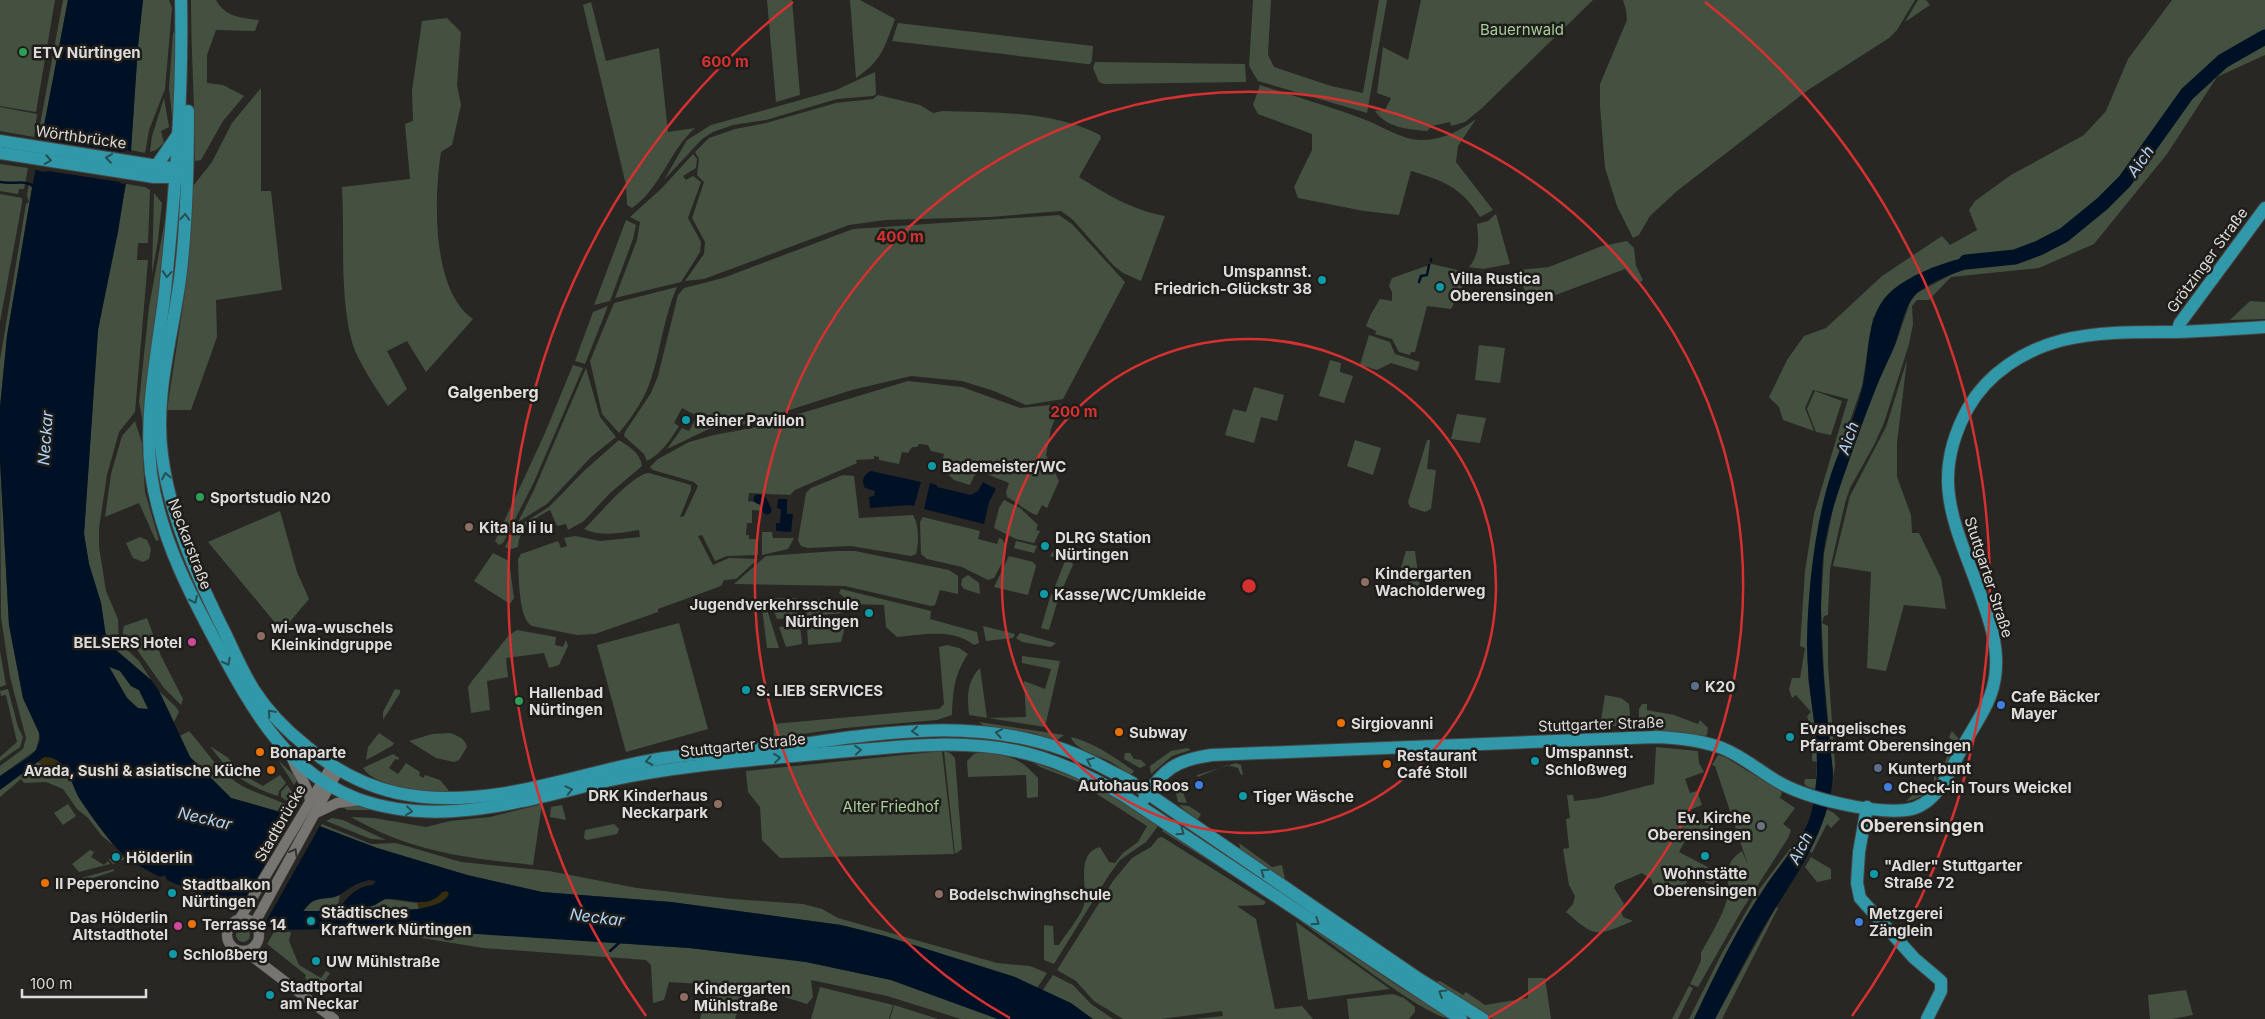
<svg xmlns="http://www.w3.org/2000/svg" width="2265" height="1019" viewBox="0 0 2265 1019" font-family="Inter,sans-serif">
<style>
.green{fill:#445140}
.sand{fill:#362e0d}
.water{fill:#001126;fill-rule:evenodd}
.pier{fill:#282724}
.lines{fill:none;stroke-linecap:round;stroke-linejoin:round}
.stream{stroke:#001126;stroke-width:2.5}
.canal{stroke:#001126;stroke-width:9}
.river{stroke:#001126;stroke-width:15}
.minor-casing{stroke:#464442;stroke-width:11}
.major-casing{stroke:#464442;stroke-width:14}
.minor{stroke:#777571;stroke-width:10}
.major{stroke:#3098a8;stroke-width:12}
.oneway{stroke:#264e53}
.oneway2{stroke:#353330}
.ring{fill:none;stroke:#d63131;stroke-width:2.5}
.leisure-dot{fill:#2e9e5b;stroke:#1f1d1a;stroke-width:2}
.culture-dot{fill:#0f9aa8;stroke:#1f1d1a;stroke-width:2}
.education-dot{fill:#8d6e63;stroke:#1f1d1a;stroke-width:2}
.hotel-dot{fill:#d1479c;stroke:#1f1d1a;stroke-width:2}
.service-dot{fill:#5c6f8a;stroke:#1f1d1a;stroke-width:2}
.shop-dot{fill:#3f7fe0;stroke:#1f1d1a;stroke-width:2}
.food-dot{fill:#e8710a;stroke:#1f1d1a;stroke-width:2}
.worship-dot{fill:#6b7280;stroke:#1f1d1a;stroke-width:2}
.labels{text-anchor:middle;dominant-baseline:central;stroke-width:5;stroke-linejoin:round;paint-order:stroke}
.park-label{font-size:15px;fill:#a6cd9a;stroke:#1f1d1a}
.poi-label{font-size:15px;font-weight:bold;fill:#dddcda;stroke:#1f1d1a;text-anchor:start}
.street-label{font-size:15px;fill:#dddcda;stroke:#1f1d1a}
.water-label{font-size:16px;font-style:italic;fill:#b2d5fb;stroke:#1f1d1a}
.neighbourhood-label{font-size:16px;font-weight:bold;fill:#e2dfdc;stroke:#1f1d1a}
.quarter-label{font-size:18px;font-weight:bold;fill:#e2dfdc;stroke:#1f1d1a}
.centre{fill:#d63131;stroke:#1f1d1a;stroke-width:2.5}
.ring-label{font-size:15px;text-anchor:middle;font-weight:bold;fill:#d63131;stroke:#1f1d1a;stroke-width:5;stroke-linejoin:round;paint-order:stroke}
</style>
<rect width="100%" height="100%" fill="#282724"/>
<!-- green -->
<g class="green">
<path d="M 0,0 L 55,0 L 36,112 L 0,106 Z"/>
<path d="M 63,0 L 68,0 L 42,137 L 38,136 Z"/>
<path d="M 143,0 L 169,0 L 172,8 L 165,89 L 149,130 L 145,153 L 131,150 L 138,46 Z"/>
<path d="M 191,0 L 216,0 C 225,17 241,18 259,20 L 255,31 L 216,30 L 207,55 L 207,83 L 223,85 L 244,96 L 223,121 L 201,160 L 195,161 C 195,107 191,54 191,0 Z"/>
<path d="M 767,0 L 792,0 L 800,95 L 776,102 Z"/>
<path d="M 850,0 L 860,0 L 895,19 C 884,49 882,60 856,78 Z"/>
<path d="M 1253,0 L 1271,0 L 1268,55 L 1274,67 L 1331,86 L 1363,93 L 1379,0 L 1387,0 L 1367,113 L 1258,81 L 1249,66 Z"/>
<path d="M 1421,0 L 1593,0 L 1482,108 L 1465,122 L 1451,126 L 1450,122 L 1432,126 L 1427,131 C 1407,129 1387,128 1375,111 L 1385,110 L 1391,98 L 1377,93 L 1383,47 L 1408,60 Z"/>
<path d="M 1623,0 L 1915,0 L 1897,30 L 1889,38 L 1808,90 L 1677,191 L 1650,216 L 1639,235 L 1633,238 L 1617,206 L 1605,168 L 1600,106 L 1600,84 L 1627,20 L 1626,10 Z"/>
<path d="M 1918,0 L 1926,0 L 1930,5 L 1905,22 Z"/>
<path d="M 2172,0 L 2265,0 L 2265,55 L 2217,77 L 2167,154 L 2094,244 L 2039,268 L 1951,277 L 1929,300 L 1917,300 L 1912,306 L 1913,324 L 1909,344 L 1884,423 L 1874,445 L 1850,488 L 1845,503 L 1830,569 L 1828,615 L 1824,616 L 1822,623 L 1828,626 L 1828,664 L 1835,766 L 1833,778 L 1824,674 L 1821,608 L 1824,554 L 1836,493 L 1877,383 L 1896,343 L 1910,302 L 1917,293 L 1954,273 L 1985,263 L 1963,258 L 1931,268 L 1873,318 L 1862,386 L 1831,476 L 1808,678 L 1818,749 L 1818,767 L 1815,789 L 1806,786 L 1804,783 L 1805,779 L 1816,779 L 1817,762 L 1812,761 L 1813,736 L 1807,716 L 1811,712 L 1796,695 L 1792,698 L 1789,689 L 1792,678 L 1800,678 L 1805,648 L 1800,646 L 1805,571 L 1814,514 L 1848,399 L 1813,390 L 1805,408 L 1814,431 L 1783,420 L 1779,407 L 1769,397 L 1787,360 L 1804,336 L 1826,328 L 1882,276 L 1942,236 L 1950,245 L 1977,230 L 1969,210 L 1975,201 L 2011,175 L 2084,135 L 2106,111 L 2128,59 Z"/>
<path d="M 591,2 L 606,61 L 659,48 L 668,132 L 695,128 C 669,151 661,188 632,208 L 627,205 L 626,185 L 583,5 Z"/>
<path d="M 447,18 L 461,32 L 457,85 L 461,105 L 452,145 L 441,152 C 434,197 431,290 473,319 L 426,372 L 407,341 L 387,351 L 407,389 L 388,406 C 377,390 357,360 352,342 C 339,292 345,238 342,187 L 410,179 L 405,124 L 413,121 L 412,91 L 422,21 Z"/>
<path d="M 898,23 L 1093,46 L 1092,60 L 1090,64 L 1087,64 L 892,41 Z"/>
<path d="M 175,32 L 173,126 L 169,88 L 173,33 Z"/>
<path d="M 1095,62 L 1245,64 L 1246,82 L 1104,84 L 1099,82 L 1093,68 Z"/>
<path d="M 875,72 L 876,94 L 873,96 L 837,99 L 766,120 L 733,125 L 713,132 L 702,139 L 664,180 L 687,140 L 711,125 L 836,90 Z"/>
<path d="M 1260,85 C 1296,97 1332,107 1366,120 C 1384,127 1400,139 1420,140 C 1443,140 1458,132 1476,119 L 1458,146 L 1456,162 L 1493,210 L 1480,217 C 1461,187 1444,181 1411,171 L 1399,215 L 1364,211 L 1298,198 L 1294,187 L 1312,150 L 1312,134 L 1258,114 L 1253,105 Z"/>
<path d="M 261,88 L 261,191 L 271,191 L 282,290 L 216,300 L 217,337 L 191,410 L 167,410 L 185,292 L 193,186 L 212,162 L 232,123 Z"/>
<path d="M 878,95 L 920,105 L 933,113 L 943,111 C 996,113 1052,110 1100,135 L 1101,138 L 1079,177 C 1106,194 1132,210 1165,216 L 1141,281 L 1123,273 L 1114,266 L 1072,219 L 1061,211 L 990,217 L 885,220 L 849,225 L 704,279 L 685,281 L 704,254 L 705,242 L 692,218 L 704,182 L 697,175 L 699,159 L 695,152 L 709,138 L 735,129 L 766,123 L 836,103 L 873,99 Z"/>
<path d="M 164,98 L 169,127 L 161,131 L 164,143 L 156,150 L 150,152 L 152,136 Z"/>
<path d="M 0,107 L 37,114 L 34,137 L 0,131 Z"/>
<path d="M 693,154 L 697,159 L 696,168 L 683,176 L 686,180 L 693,176 L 701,182 L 688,218 L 701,242 L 700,252 L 681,282 L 615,298 L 637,240 L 640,222 L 630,217 L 662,188 Z"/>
<path d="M 0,164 L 28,168 L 24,189 L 19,189 L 18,194 L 0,191 Z"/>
<path d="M 126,184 L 145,187 L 150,190 L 148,243 L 138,243 L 137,260 L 148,260 L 135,412 L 119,432 L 107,475 L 99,528 L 99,547 L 106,591 L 118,619 L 119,642 L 139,661 L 151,680 L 116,650 L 106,637 L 101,603 L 89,564 L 84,534 L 98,330 Z"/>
<path d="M 29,185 L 32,188 L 7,336 L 0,407 L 0,360 L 26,204 L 29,202 L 27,195 Z"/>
<path d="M 154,193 L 162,203 L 158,240 L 152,274 Z"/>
<path d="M 0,194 L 22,198 L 22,203 L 0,322 Z"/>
<path d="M 1496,214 L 1510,264 L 1483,269 L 1469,267 C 1480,253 1479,242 1477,224 L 1488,221 Z"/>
<path d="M 1059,215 L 1072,224 L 1125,282 L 1063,399 L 1026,405 L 994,391 L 962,381 L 911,376 L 852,390 L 742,425 L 709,429 L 667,449 L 682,428 L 689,431 L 697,416 L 682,408 L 674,423 L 679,426 C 671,439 661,454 647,461 L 644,454 L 624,436 L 625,432 L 651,393 L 658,376 L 678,295 L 684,288 L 723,278 L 853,229 Z"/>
<path d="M 165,220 L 161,285 L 154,322 L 155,335 L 145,433 L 139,402 L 149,307 Z"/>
<path d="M 626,220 L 636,225 L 633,239 L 610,301 L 594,305 Z"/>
<path d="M 1627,241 L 1634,248 L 1636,266 L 1643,280 L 1641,282 L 1635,281 L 1625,269 L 1529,305 L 1518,270 L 1549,267 L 1602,246 Z"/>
<path d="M 1432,264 L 1470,273 L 1451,309 L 1427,306 L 1415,352 L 1411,352 L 1410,355 L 1399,352 L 1392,339 L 1375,334 L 1376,331 L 1366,326 L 1371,314 L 1380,299 L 1392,301 L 1392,292 L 1389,286 L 1392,278 Z"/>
<path d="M 677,287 C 664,316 661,347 652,376 C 646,397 633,416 619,433 L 602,414 L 590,361 L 614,303 Z"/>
<path d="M 2250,301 L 2265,302 L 2265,319 L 2230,320 Z"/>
<path d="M 608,306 L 585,364 L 575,361 L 593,312 Z"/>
<path d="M 1369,335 L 1390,342 L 1395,354 L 1420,362 L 1417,371 L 1391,363 L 1377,370 L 1360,365 Z"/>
<path d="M 1479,345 L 1505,348 L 1500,383 L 1475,380 Z"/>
<path d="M 1330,360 L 1341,363 L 1340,372 L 1353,376 L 1344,403 L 1319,396 Z"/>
<path d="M 1907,360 L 1897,443 L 1897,477 L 1911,515 L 1912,533 L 1919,533 L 1941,578 L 1946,609 L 1904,605 L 1886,671 L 1867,668 L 1871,572 L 1833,566 L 1850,496 L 1886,427 Z"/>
<path d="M 573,365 L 583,368 L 534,482 L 503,543 L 499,545 L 495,541 L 545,433 Z"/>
<path d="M 586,368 L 600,417 L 616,437 L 591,457 L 547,504 L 518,522 L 534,490 Z"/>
<path d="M 908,381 L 962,387 L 1020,408 L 1061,404 L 1051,429 L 1046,455 L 1059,481 L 1047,508 L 1042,505 L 1037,515 C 1030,514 1015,501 1007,497 L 1006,492 L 1009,483 L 979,471 L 974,476 L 970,485 L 954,480 L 941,467 L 944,454 L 931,451 L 928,445 L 919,444 L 917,447 L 912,447 L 908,453 L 902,452 L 899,464 L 879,460 L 879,457 L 874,456 L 874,459 L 856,460 L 857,463 L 795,490 L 790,495 L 749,493 L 748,501 L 761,503 L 763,511 L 752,510 L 752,523 L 747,523 L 746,535 L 749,535 L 749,539 L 758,539 L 758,555 L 727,556 L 715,561 L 702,535 L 698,536 L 713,565 L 729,558 L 758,559 L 736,579 L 724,580 L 721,586 L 658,609 L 658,612 L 595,634 L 577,635 L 532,626 C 518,619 519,574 518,559 L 521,554 L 558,541 L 561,548 L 567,546 L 564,538 L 575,536 L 600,541 L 640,537 L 639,530 C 621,533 601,537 584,529 C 598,516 632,474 649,473 L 691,485 L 691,490 L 680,517 L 684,516 L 698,486 L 694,482 L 653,470 L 650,467 L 658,459 L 689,442 L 714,435 L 752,428 Z"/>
<path d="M 1254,387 L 1284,395 L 1277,421 L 1261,417 L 1254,443 L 1225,435 L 1233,409 L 1246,412 Z"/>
<path d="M 1815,391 L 1842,401 L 1831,435 L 1816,432 L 1807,409 Z"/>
<path d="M 1457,414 L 1486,418 L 1480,443 L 1451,439 Z"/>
<path d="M 135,421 L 142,443 L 145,492 L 159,540 L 156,541 L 139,503 L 105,517 L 111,474 L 122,436 Z"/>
<path d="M 619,440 C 629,447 640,452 642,466 L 609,494 L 584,521 L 568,530 L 566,524 L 557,526 L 550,510 C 535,518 519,527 518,547 L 511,549 L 505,547 L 514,529 L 549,507 L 585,470 Z"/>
<path d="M 1355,440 L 1381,448 L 1373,475 L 1347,466 Z"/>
<path d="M 1427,440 L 1430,440 L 1427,469 L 1436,470 L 1431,509 L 1425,512 L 1410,507 L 1408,502 Z"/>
<path d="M 0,461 L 9,625 L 23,698 L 40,733 L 36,750 L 0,776 L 0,766 L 23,749 L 26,738 L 10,677 L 1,617 Z"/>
<path d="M 843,475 L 854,476 L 859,518 L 913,515 C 919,524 919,543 916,554 L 911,556 L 851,546 L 808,548 L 801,546 L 798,540 L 806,493 L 811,488 Z"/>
<path d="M 1004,500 L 1020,508 L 1038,525 L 1036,530 L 1040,531 L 1034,543 L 1016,539 L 994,528 L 999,508 Z"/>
<path d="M 280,511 L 297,572 L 309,599 L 282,631 L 208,542 Z"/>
<path d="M 923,517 L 980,531 L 978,539 L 997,544 L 999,538 L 1002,539 L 1006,546 L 1002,563 L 994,578 L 988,580 L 962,567 L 927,559 L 921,554 L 920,522 Z"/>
<path d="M 762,532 L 772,532 L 773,538 L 794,538 L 788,549 L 762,555 Z"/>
<path d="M 140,537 L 147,540 L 151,549 L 149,559 L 143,562 L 133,558 L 126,543 Z"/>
<path d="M 1016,541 L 1037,546 L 1034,553 L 1014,548 Z"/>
<path d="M 1055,548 L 1066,554 L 1063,560 L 1050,556 Z"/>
<path d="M 836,551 L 855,551 L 949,570 L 958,576 L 958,594 L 940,590 L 935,605 L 931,606 L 845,586 L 734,584 L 766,556 Z"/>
<path d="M 1406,551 L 1415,551 L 1418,575 L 1411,576 L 1407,581 L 1402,582 L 1400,571 Z"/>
<path d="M 493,553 L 509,561 L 514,598 L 510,604 L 474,581 Z"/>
<path d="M 1009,556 L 1033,562 L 1036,566 L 1028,595 L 994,587 Z"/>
<path d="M 1067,556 L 1072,561 L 1073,565 L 1061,592 L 1054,589 Z"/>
<path d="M 968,575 L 979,583 L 980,594 L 964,589 L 961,585 L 962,579 Z"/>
<path d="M 1419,578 L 1420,592 L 1403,593 L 1402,586 L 1408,584 L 1413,579 Z"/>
<path d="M 841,589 L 931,611 L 930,619 L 977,632 L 979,643 L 974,645 C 952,628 923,635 897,637 L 886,627 L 884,605 L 852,604 L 839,593 Z"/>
<path d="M 1051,594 L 1059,596 L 1049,630 L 1041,628 Z"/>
<path d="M 769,598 L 798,598 L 799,617 L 777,619 Z"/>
<path d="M 805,599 C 820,600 838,597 843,613 L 807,616 Z"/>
<path d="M 761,600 L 764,600 L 779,648 L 767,648 Z"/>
<path d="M 147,618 L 161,656 L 183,699 L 181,705 L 164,688 L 133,644 L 131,646 C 122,642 122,634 124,626 Z"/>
<path d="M 679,623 L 708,729 L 626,752 L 597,645 Z"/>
<path d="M 846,623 L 841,642 L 808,645 L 807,625 Z"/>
<path d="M 800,625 L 802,644 L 786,647 L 779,627 Z"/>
<path d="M 983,626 L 1015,634 L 1013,638 L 986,641 Z"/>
<path d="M 517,630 L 556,637 L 555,645 L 563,647 L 566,640 L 568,646 L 559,665 L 549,668 L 544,653 L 506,658 L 508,677 L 487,681 L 490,710 L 471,713 L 468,687 L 472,681 L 509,635 Z"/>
<path d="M 1020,633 L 1056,643 L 1051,647 L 1022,642 L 1016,638 Z"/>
<path d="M 947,645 L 959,648 L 968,654 C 954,675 953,690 952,715 L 937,720 L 845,728 L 774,738 L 773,724 L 939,709 L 944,704 L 939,647 Z"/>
<path d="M 0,651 L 6,685 L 0,687 Z"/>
<path d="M 1022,656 L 1060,661 L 1045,727 L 969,715 C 967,697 967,681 980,668 L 987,718 L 1026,717 L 1024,681 L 1045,689 L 1051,669 L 1022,663 Z"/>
<path d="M 109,666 L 120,671 L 131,686 L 139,690 L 149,709 L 138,709 L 127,698 Z"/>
<path d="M 8,689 L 18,727 L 23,737 L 20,747 L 0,761 L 0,757 L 17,742 L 6,695 L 1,696 L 0,691 Z"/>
<path d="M 395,689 L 400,690 L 400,693 L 383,720 L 383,712 Z"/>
<path d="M 159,691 L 176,707 L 179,712 L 174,722 Z"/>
<path d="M 1605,695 L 1621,698 L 1629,704 L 1631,726 L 1600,726 Z"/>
<path d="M 1642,704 L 1647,704 L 1647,710 L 1674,715 L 1698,724 L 1700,720 L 1708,728 L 1707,735 L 1705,736 L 1646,731 L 1639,727 L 1639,709 Z"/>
<path d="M 979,722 L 1064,735 L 1056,741 L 1033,733 L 984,726 Z"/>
<path d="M 189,731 C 207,751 216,769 239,784 C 257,795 277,798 295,810 L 291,815 L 231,798 L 190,757 L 180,736 Z"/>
<path d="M 1952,731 L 1959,739 C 1949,762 1936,798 1906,801 L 1919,789 L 1921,795 L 1934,783 L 1934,774 L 1937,779 L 1940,775 L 1953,742 L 1949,737 Z"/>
<path d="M 379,733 L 394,743 L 392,746 L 366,760 L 368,747 Z"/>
<path d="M 450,733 C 458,736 465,738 467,747 L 459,760 L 454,762 L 436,758 L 409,741 L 432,734 Z"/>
<path d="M 1071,737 C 1095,743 1114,757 1134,771 L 1130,776 C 1124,771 1118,766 1111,762 C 1100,756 1074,750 1071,737 Z"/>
<path d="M 210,746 L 227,757 L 245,776 L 263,786 L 280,775 L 286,783 L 279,791 L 278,796 C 245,785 230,774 210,746 Z"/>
<path d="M 1656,747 L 1698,751 L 1699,763 L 1704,772 L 1685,779 L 1690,793 L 1697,791 L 1702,805 L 1685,812 L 1689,824 L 1709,817 L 1717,837 L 1699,843 L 1687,837 L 1679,852 L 1723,875 L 1714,886 L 1697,878 L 1688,881 L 1685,885 L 1658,896 L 1651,879 L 1642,873 L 1616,884 L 1614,888 L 1624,904 L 1621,911 L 1623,917 L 1633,921 C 1596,936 1597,939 1566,912 L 1573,904 L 1575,896 L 1569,885 L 1563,849 L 1569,848 L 1566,819 L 1570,818 L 1567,795 L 1573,795 L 1574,801 L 1599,798 L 1654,784 Z"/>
<path d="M 1187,748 L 1191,750 L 1172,756 L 1151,774 L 1150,766 L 1171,751 Z"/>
<path d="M 942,751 L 954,854 L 780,858 L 762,840 L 760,807 L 748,792 L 746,771 Z"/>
<path d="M 944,751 L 950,753 L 955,758 L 962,849 L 955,854 Z"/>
<path d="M 983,752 C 1011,757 1018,756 1038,778 L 1038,797 L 1027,798 L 1026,775 L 968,777 L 967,761 L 974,754 Z"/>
<path d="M 1125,753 L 1130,753 L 1134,759 L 1141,760 L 1146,765 L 1140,768 L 1124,759 Z"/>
<path d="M 393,754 L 399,758 L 398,760 L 395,759 L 389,768 L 398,774 L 406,763 L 420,772 L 419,775 L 423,778 L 425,775 L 440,780 L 449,791 L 449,794 C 427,791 375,788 363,768 Z"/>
<path d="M 1718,755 L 1725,757 L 1782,792 L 1780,798 L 1795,808 L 1783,824 L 1791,830 L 1788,838 L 1742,910 L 1698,987 L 1690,984 L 1701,961 L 1701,953 C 1710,936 1721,919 1727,900 C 1732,882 1719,866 1742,851 L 1748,865 L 1715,766 L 1712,765 Z"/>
<path d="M 279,761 L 298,779 L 294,785 L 280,763 Z"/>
<path d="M 38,762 L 56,771 L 69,773 L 78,796 L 113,845 L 102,836 L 88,818 L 77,809 L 63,789 L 46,782 L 24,783 L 21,779 L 0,797 L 0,790 Z"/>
<path d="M 1033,762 L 1081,780 L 1079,782 L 1040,767 Z"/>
<path d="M 1236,763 L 1241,765 L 1243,774 L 1241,775 L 1238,768 L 1227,765 L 1198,777 L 1197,775 Z"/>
<path d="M 287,785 L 293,793 L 296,807 L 281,797 L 281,792 Z"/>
<path d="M 1090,787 C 1102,786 1145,818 1158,826 L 1146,842 L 1120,860 L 1109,875 L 1054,964 L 1044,960 L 1044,925 L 1053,926 L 1054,945 L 1059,945 C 1065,935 1081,916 1084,905 C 1088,885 1075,854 1100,847 L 1109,862 L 1115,863 L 1123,853 L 1138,842 L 1147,826 L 1089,789 Z"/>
<path d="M 1181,787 L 1187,803 L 1178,802 L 1175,789 Z"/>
<path d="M 68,804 L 76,816 L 63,825 L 54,813 Z"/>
<path d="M 542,804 L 533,865 C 466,858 411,852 351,817 L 374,818 L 426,827 L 450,821 L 490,817 Z"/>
<path d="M 562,805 L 566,820 L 550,817 L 551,807 Z"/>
<path d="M 1179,805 L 1189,806 L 1201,814 L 1198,819 L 1195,819 Z"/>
<path d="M 357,806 L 377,810 L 347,810 L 343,807 Z"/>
<path d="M 1826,809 L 1834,813 L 1840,819 L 1831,828 L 1827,824 L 1812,853 L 1809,851 L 1821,825 Z"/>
<path d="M 332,818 L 343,820 L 386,840 L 371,839 L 326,821 Z"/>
<path d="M 322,824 L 371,844 L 396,843 L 461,862 L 549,871 L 637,888 L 733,899 L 803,904 L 822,909 L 838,918 L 997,963 L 1030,966 L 1047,973 L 1037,988 L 1015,977 L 885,936 L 841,925 L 671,902 L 542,892 L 467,875 L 377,848 L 320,827 Z"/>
<path d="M 614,824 L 619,829 L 617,834 L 587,840 L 584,838 L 585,830 Z"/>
<path d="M 1164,827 L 1395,984 L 1452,1019 C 1426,1019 1322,935 1293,916 C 1250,886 1206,859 1162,831 Z"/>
<path d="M 1162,837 L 1266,902 L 1263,905 L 1237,906 L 1256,919 L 1275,1009 L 1302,1006 L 1313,1019 L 1194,1019 L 1223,1016 L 1222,1011 L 1161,1019 L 1123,1019 L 1094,1001 L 1076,981 L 1057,970 L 1113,881 L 1132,858 L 1151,847 L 1158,838 Z"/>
<path d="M 101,839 L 125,859 L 113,864 L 109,860 L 115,851 Z"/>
<path d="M 1239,843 L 1272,867 L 1282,865 L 1285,879 L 1390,953 L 1435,982 L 1440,981 L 1463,995 L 1466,992 L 1485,1005 L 1528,998 L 1528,978 L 1545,978 L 1551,1019 L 1493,1019 L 1389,954 L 1241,851 Z"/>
<path d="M 1792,846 L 1794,847 C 1753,900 1722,959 1694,1019 L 1689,1019 L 1722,953 L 1758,891 Z"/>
<path d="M 90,850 L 94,852 L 91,857 L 104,865 L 108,861 L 110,864 L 79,872 L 72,864 Z"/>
<path d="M 1811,857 L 1831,869 L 1831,879 L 1817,882 L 1805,867 Z"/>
<path d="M 114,869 L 114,871 L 87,880 L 81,878 Z"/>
<path d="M 340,895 L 337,911 L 303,912 L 313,900 Z"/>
<path d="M 385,899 L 417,903 L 419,909 L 352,910 L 356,907 L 372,906 Z"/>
<path d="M 1776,907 L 1778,908 L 1722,1019 L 1715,1019 Z"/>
<path d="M 1296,922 L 1390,989 L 1308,1000 Z"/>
<circle cx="243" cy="935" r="7"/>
<path d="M 338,928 L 387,928 L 536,937 L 689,948 L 765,956 L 806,962 L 891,980 L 998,1019 L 961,1019 L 887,996 L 811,980 L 813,997 L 807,1004 L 746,985 L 735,1019 L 700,1019 L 707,993 L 700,984 L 669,982 L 664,1000 L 653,1003 L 651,965 L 646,960 L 483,948 L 392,933 L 347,934 Z"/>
<path d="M 274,932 L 291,932 L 289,941 L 299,965 L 321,978 L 326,971 L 330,973 L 319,990 L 305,978 L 306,975 L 267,944 Z"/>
<path d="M 1053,975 L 1073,985 L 1091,1004 L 1113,1019 L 1093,1019 L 1042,991 Z"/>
<path d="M 1689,986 L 1693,988 L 1678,1019 L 1672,1019 Z"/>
<path d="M 820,987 L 893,1005 L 889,1019 L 811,1019 Z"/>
<path d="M 2186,990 L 2193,1015 L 2172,1019 L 2150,1019 L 2148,995 Z"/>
<path d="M 1393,994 L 1404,998 L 1415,1007 L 1415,1012 L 1409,1019 L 1349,1019 L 1347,999 Z"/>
<path d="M 894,1005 L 938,1019 L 890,1019 Z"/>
</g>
<!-- sand -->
<g class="sand">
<path d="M 44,757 C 56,757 62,765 69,773 L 56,771 L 38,762 Z"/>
<path d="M 447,891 L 450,894 L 441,903 L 419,909 L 417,903 C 427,901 436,900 442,892 Z"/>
</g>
<!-- water -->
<g class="water">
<path d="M 68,0 L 143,0 L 138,46 L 131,150 L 118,232 L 98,330 L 84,534 L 89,564 L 101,603 L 106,637 L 116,650 L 151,680 L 159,691 L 190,757 L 231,798 L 291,815 L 377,848 L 467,875 L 542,892 L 671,902 L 841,925 L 885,936 L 1015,977 L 1071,1003 L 1093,1019 L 998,1019 L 891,980 L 806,962 L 689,948 L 387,928 L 276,930 L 204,895 L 202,891 L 197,893 L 167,880 L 165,875 L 160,877 C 143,868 126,860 113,844 C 101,830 89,813 79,798 C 70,782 67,756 44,757 L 0,790 L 0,776 L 29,757 L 36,750 L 40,740 L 39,733 L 23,698 L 9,625 L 0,460 L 0,407 L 7,336 L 32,188 ZM 109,667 L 120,671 L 131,686 L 139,690 L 148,709 L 138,708 L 127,698 ZM 369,880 L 376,881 L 373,885 C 356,886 347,898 337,911 L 303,911 C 316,892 328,903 341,894 C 354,886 354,884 369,880 ZM 447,891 L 449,894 C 440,915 373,911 353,910 C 358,905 365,908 372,906 C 377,905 381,900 386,899 C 405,897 428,911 442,892 Z"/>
<path d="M 1963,258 L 1984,260 L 1985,263 C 1966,269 1931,280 1916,294 C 1903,307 1900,335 1892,352 C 1875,387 1863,422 1850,458 C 1839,489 1827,522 1823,556 C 1817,627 1825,700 1833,771 C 1832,833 1787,886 1758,937 C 1743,964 1729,992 1715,1019 L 1694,1019 C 1715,974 1737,928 1765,887 C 1781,862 1805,840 1812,810 C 1826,749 1806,701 1807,640 C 1808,588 1815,524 1831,474 C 1841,445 1856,416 1863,385 C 1869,357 1866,322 1884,299 C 1900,278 1939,264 1963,258 Z"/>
<path d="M 871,471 L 921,482 L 914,506 L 910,505 L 870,508 L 869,497 L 874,496 L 875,491 L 865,488 C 861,481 863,475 871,471 Z"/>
<path d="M 983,482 L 996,489 L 989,502 L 984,524 L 924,509 L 930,483 L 937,485 L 937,487 L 971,495 L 978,491 Z"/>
<path d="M 778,499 L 787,499 L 787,514 L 793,514 L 791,532 L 776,531 L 776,523 L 780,523 L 781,509 L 777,508 Z"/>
</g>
<!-- pier -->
<g class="pier">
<path d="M 47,138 L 51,141 L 123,152 L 128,150 L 133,153 L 128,183 L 122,184 L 120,182 L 48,171 L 44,172 L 33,169 L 39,139 L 45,140 Z"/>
<path d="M 293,814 L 321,824 L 264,925 L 228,905 L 238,903 L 247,896 Z"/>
</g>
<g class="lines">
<!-- stream -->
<g class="stream">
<path d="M 0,182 C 12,185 23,179 34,186"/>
<path d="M 1431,261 L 1431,259"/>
<path d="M 1419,282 L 1421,276 L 1427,275 L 1429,265"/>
<path d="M 610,951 L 620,942"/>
</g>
<!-- canal -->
<path class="canal" d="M 758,499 L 763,501 L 767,510"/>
<!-- river -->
<path class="river" d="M 1966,262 L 2015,257 L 2039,248 L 2064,235 L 2102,204 L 2125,181 L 2187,94 L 2223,61 L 2265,37"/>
<!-- minor casing -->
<g class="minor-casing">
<g id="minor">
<path d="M 292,758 C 296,773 307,781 310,800"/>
<path d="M 316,813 L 337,803 L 361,800"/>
<circle cx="243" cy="935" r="16"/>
<path d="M 239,920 L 331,767"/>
<path d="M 254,924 L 338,771"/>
<path d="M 245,951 L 334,1019"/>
</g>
</g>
<!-- major casing -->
<g class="major-casing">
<g id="major">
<path d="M 181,0 C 183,97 175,194 165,291 C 158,351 144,411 151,473 C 160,539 193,600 224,657 C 256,717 291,774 358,799 C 442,829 528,799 611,780 C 682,765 754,760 825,753 C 889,748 953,738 1016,751 C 1055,759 1089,776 1123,795 L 1461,1019"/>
<path d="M 188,111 C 188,167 187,224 180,279 C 172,338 154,396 162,455 C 170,518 198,579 226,635 C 235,654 243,673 254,690 C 268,712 286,730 306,746 C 365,796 425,805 500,794 C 553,786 605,768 658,759 C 701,752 745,752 788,746 C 880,733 971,717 1062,749 C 1086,757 1108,770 1131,782 L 1416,977 L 1483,1019"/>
<path d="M 0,141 L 183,170"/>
<path d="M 0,153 L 154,177 L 175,177 L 183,173"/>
<path d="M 157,165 L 177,136"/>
<path d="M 2177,332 L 2180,323 L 2265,208"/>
<path d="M 1144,799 C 1163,769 1176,760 1212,755 L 1656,737 C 1678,738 1701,740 1722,748 C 1742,756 1757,769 1775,780 C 1804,798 1872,814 1906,810 C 1935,807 1948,775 1960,752 C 1977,718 1998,699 1996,657 C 1995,636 1988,616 1981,596 C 1956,525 1928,481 1968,408 C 1988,373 2024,350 2063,340 C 2099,331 2139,332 2177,332 C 2206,331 2236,329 2265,327"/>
<path d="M 1867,807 L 1859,852 L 1857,883 L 1860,898 L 1914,958 L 1941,981 L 1941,991 L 1927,1019"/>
</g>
</g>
<!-- minor -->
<use href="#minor" class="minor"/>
<!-- major -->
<use href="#major" class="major"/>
</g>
<!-- one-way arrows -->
<defs><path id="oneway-chevron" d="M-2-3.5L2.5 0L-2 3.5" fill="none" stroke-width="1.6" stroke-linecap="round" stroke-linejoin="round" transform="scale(1.25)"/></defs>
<g class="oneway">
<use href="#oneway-chevron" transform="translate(109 158) rotate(-172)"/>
<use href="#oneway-chevron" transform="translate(48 160) rotate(9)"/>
<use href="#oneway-chevron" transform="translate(185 217) rotate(-86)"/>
<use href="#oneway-chevron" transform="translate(167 274) rotate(95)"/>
<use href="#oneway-chevron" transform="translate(166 476) rotate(-101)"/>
<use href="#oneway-chevron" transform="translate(194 600) rotate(65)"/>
<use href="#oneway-chevron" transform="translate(227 662) rotate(62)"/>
<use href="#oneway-chevron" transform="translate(271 713) rotate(-131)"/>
<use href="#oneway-chevron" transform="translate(915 731) rotate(176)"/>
<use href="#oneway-chevron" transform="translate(999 733) rotate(-170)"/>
<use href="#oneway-chevron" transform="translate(858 750) rotate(-5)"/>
<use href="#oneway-chevron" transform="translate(777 758) rotate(-6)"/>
<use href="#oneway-chevron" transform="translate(649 761) rotate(168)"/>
<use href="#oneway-chevron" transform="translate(1090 761) rotate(-155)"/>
<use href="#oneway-chevron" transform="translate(569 790) rotate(-13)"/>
<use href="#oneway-chevron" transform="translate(409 811) rotate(7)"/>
<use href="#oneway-chevron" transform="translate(1181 832) rotate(34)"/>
<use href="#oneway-chevron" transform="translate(1264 872) rotate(-145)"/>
<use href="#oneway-chevron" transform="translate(1316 922) rotate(34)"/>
<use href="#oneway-chevron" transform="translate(1442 993) rotate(-148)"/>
</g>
<use class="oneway2" href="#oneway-chevron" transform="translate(294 852) rotate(-61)"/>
<!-- distance rings -->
<g class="ring">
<circle cx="1249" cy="586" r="247"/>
<path d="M1010 1018A494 494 0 1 1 1488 1018"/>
<path d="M646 1016A741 741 0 0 1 793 2M1705 2A741 741 0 0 1 1852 1016"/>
</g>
<!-- markers -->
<g class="leisure-dot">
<circle cx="23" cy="52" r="5"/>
<circle cx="200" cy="497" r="5"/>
<circle cx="519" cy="701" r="5"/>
</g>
<g class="culture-dot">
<circle cx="1322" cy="280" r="5"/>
<circle cx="1440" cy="287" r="5"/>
<circle cx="686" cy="420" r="5"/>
<circle cx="932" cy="466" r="5"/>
<circle cx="1045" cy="546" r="5"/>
<circle cx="1044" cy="594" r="5"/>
<circle cx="869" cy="613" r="5"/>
<circle cx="746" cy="690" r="5"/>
<circle cx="1790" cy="737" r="5"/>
<circle cx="1535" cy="761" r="5"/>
<circle cx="1243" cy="796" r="5"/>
<circle cx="1705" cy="856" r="5"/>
<circle cx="116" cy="857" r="5"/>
<circle cx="1874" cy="874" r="5"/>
<circle cx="172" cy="893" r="5"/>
<circle cx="311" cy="921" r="5"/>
<circle cx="173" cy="954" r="5"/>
<circle cx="316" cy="961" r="5"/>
<circle cx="270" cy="995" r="5"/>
</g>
<g class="education-dot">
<circle cx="469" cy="527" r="5"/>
<circle cx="1365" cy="582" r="5"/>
<circle cx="261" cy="636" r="5"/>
<circle cx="718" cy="804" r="5"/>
<circle cx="939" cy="894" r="5"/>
<circle cx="684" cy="997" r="5"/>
</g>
<g class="hotel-dot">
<circle cx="192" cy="642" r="5"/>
<circle cx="178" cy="926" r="5"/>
</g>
<g class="service-dot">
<circle cx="1695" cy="686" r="5"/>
<circle cx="1878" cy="768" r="5"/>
</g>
<g class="shop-dot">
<circle cx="2001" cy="705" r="5"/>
<circle cx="1199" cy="785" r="5"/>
<circle cx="1888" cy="787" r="5"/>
<circle cx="1859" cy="922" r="5"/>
</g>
<g class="food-dot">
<circle cx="1341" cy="723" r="5"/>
<circle cx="1119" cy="732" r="5"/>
<circle cx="260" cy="752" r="5"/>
<circle cx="1387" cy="764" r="5"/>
<circle cx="271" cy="770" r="5"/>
<circle cx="45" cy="883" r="5"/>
<circle cx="192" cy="924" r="5"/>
</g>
<circle class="worship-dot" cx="1761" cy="826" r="5"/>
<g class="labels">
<!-- park labels -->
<g class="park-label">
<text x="1522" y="29">Bauernwald</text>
<text x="891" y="806">Alter Friedhof</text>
</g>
<!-- poi labels -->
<g class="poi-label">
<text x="33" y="52">ETV Nürtingen</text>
<text x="1312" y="271" text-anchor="end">Umspannst.<tspan x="1312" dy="17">Friedrich-Glückstr 38</tspan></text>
<text x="1450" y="278">Villa Rustica<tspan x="1450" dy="17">Oberensingen</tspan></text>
<text x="696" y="420">Reiner Pavillon</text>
<text x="942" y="466">Bademeister/WC</text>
<text x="210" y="497">Sportstudio N20</text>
<text x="479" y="527">Kita la li lu</text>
<text x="1055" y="537">DLRG Station<tspan x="1055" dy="17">Nürtingen</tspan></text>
<text x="1375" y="573">Kindergarten<tspan x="1375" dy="17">Wacholderweg</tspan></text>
<text x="1054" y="594">Kasse/WC/Umkleide</text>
<text x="859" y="604" text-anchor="end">Jugendverkehrsschule<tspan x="859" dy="17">Nürtingen</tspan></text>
<text x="271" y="627">wi-wa-wuschels<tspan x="271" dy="17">Kleinkindgruppe</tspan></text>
<text x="182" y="642" text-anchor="end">BELSERS Hotel</text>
<text x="1705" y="686">K20</text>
<text x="756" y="690">S. LIEB SERVICES</text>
<text x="529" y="692">Hallenbad<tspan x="529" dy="17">Nürtingen</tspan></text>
<text x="2011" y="696">Cafe Bäcker<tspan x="2011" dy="17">Mayer</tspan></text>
<text x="1351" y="723">Sirgiovanni</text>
<text x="1800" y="728">Evangelisches<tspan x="1800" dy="17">Pfarramt Oberensingen</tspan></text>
<text x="1129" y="732">Subway</text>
<text x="270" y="752">Bonaparte</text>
<text x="1545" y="752">Umspannst.<tspan x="1545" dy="17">Schloßweg</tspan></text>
<text x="1397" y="755">Restaurant<tspan x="1397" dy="17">Café Stoll</tspan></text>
<text x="1888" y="768">Kunterbunt</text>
<text x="261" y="770" text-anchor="end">Avada, Sushi &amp; asiatische Küche</text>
<text x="1189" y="785" text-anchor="end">Autohaus Roos</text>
<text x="1898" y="787">Check-in Tours Weickel</text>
<text x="708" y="795" text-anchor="end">DRK Kinderhaus<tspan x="708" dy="17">Neckarpark</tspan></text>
<text x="1253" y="796">Tiger Wäsche</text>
<text x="1751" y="817" text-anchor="end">Ev. Kirche<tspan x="1751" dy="17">Oberensingen</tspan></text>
<text x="126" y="857">Hölderlin</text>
<text x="1884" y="865">"Adler" Stuttgarter<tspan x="1884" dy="17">Straße 72</tspan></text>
<text x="1705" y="873" text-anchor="middle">Wohnstätte<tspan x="1705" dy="17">Oberensingen</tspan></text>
<text x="55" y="883">Il Peperoncino</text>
<text x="182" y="884">Stadtbalkon<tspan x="182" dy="17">Nürtingen</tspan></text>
<text x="949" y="894">Bodelschwinghschule</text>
<text x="321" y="912">Städtisches<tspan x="321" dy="17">Kraftwerk Nürtingen</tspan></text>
<text x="1869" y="913">Metzgerei<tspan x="1869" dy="17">Zänglein</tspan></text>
<text x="168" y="917" text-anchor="end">Das Hölderlin<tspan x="168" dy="17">Altstadthotel</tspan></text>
<text x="202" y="924">Terrasse 14</text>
<text x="183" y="954">Schloßberg</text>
<text x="326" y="961">UW Mühlstraße</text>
<text x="280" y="986">Stadtportal<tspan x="280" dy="17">am Neckar</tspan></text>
<text x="694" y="988">Kindergarten<tspan x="694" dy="17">Mühlstraße</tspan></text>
</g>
<!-- street labels -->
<g class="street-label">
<text transform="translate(81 137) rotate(8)">Wörthbrücke</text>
<text transform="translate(2207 260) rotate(-54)">Grötzinger Straße</text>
<text transform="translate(190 544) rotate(69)">Neckarstraße</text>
<text transform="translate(1989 577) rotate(72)">Stuttgarter Straße</text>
<text transform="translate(1601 724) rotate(-2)">Stuttgarter Straße</text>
<text transform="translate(743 745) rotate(-6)">Stuttgarter Straße</text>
<text transform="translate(280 823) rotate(-60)">Stadtbrücke</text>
</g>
<!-- water labels -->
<g class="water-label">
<text transform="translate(2140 161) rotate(-55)">Aich</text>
<text transform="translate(45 438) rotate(-86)">Neckar</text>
<text transform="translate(1848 438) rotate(-71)">Aich</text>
<text transform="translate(205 818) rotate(13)">Neckar</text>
<text transform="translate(1800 848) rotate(-63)">Aich</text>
<text transform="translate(597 917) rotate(7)">Neckar</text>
</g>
<!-- neighbourhood labels -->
<g class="neighbourhood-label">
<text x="493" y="392">Galgenberg</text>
</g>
<!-- quarter labels -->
<g class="quarter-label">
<text x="1922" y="825">Oberensingen</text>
</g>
</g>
<circle cx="1249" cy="586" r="8" class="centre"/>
<g class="ring-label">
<text x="725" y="67">600 m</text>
<text x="900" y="242">400 m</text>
<text x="1074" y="417">200 m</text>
</g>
<!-- scale -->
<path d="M22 989v8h124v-8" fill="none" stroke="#dddcda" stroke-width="2.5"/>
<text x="30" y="989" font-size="15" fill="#dddcda" stroke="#1f1d1a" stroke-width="4" paint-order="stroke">100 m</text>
</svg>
